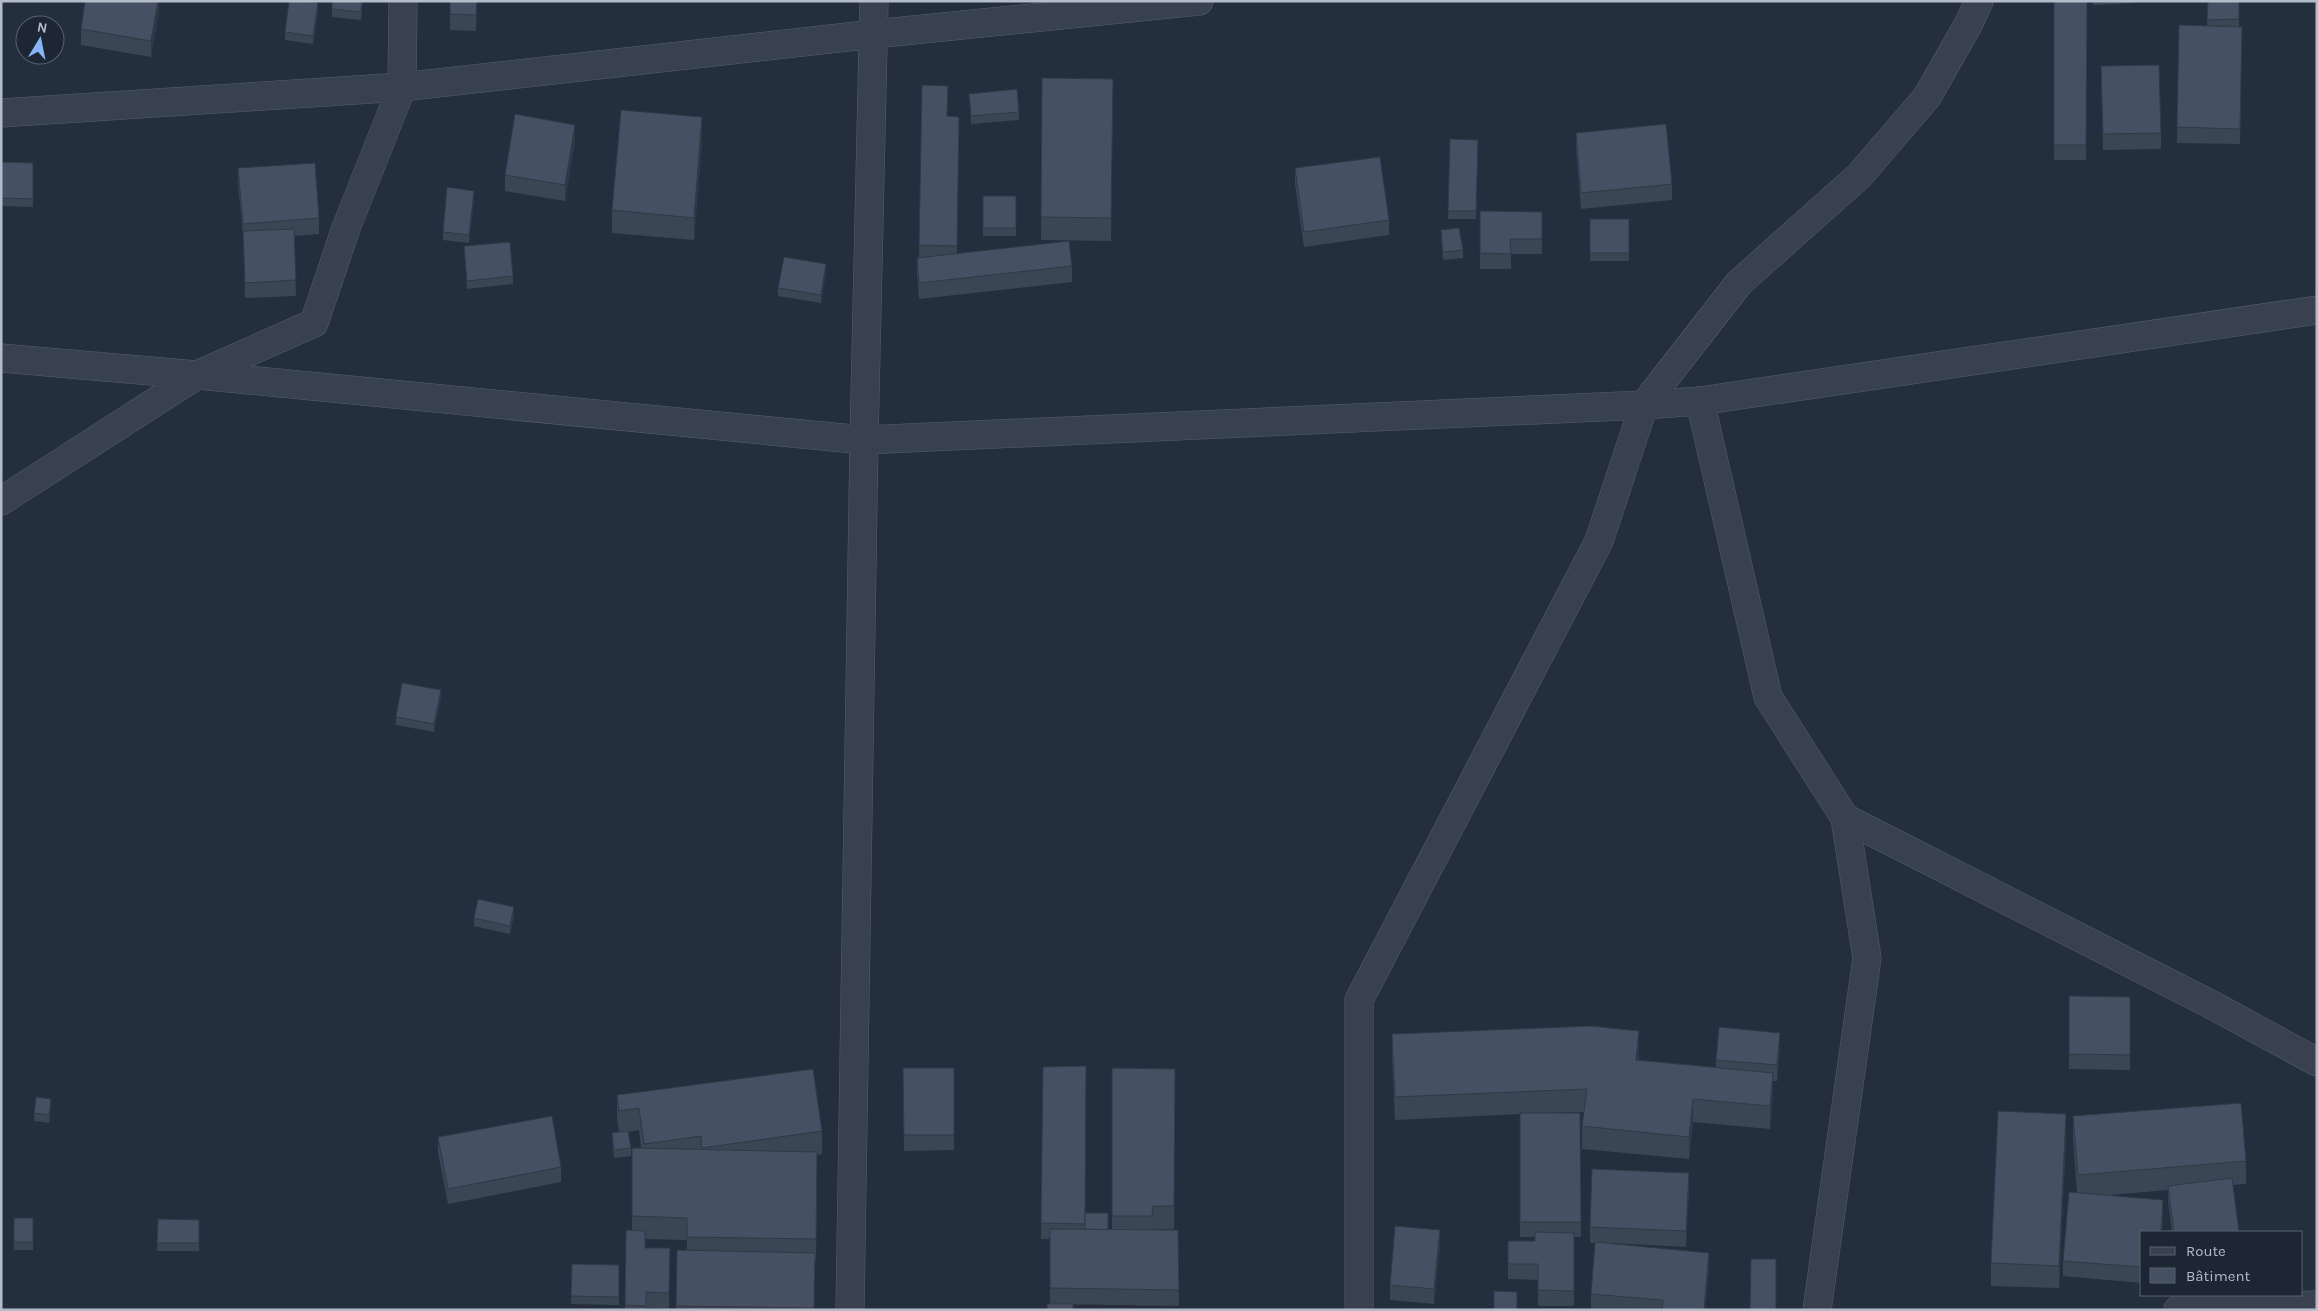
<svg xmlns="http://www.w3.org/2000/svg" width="2318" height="1311" viewBox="0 0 2318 1311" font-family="Karla,sans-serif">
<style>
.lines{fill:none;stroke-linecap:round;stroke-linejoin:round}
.minor-casing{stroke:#565f6c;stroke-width:29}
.minor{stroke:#38414e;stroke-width:28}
.wall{fill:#3b4654}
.shaded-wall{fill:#303945}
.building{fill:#455162;stroke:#303945}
</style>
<rect width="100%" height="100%" fill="#242f3e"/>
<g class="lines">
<!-- minor casing -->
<g class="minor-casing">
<g id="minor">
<path d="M 1,113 L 402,87 L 874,34 L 1199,1"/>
<path d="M 1,358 L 197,375 L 864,440 L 1644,405 L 1700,401 L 2317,310"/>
<path d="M 1700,401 L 1768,697 L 1845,818 L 1867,958 L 1817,1310"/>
<path d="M 1,501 L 197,375 L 314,323 L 346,228 L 402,87 L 403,1"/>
<path d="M 1845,818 L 2214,1006 L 2317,1062"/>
<path d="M 850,1310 L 864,440 L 874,1"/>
<path d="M 1359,1310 L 1359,1000 L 1599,541 L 1644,405 L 1739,283 L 1859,176 L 1927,97 L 1969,23 L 1979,1"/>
<path d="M 2178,1310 L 2317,1305"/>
</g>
</g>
<!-- minor -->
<use href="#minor" class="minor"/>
</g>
<!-- wall -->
<g class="wall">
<path d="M 159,1 L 159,10 L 151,57 L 81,45 L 81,29 Z"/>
<path d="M 363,1 L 361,20 L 332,17 L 332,9 Z"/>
<path d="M 450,1 L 477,1 L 476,31 L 450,30 Z"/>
<path d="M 2054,1 L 2087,1 L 2086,160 L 2054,160 Z"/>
<path d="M 2093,1 L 2134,1 L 2134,3 L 2093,5 Z"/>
<path d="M 2208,1 L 2239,1 L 2239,27 L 2242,27 L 2240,144 L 2177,143 L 2179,25 L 2207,26 Z"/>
<path d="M 318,11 L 313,44 L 285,40 L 285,32 Z"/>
<path d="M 1042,78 L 1113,79 L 1111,241 L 1041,240 Z"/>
<path d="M 2101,82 L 2161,133 L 2161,149 L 2103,150 Z"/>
<path d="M 922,85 L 948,116 L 959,117 L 957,254 L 1072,266 L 1072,282 L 919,299 L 917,274 L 917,258 L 919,258 Z"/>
<path d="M 969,94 L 1019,112 L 1019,120 L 971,124 Z"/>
<path d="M 1576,133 L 1672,184 L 1672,200 L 1581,209 L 1576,148 Z"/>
<path d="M 1450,139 L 1478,140 L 1476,219 L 1448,219 Z"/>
<path d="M 702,140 L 694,240 L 612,233 L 612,210 Z"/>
<path d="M 575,141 L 565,201 L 505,191 L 505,175 Z"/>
<path d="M 1,162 L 33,163 L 33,207 L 1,206 Z"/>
<path d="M 238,168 L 319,218 L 319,234 L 294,236 L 296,296 L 245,298 L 243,234 L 238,184 Z"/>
<path d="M 1295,168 L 1389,220 L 1389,235 L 1304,247 L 1295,184 Z"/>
<rect x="983" y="196" width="33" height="40"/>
<path d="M 474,199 L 469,243 L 443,240 L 443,232 Z"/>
<path d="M 1480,211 L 1542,212 L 1542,254 L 1511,254 L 1511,269 L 1480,269 Z"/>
<rect x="1590" y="219" width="39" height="42"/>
<path d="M 1441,230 L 1463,250 L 1463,258 L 1443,260 L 1441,238 Z"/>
<path d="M 464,246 L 513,276 L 513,284 L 467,289 Z"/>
<path d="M 826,272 L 821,303 L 778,296 L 778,288 Z"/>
<path d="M 441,698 L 434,732 L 396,725 L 396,717 Z"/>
<path d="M 514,915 L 510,934 L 474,926 L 474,918 Z"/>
<path d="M 2069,996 L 2130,997 L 2130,1070 L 2069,1069 Z"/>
<path d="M 1392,1034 L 1639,1053 L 1639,1060 L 1716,1067 L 1716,1060 L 1780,1048 L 1777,1081 L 1773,1081 L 1773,1095 L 1770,1129 L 1693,1122 L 1689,1159 L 1582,1149 L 1582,1126 L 1584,1112 L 1551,1113 L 1580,1113 L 1581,1237 L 1574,1237 L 1574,1306 L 1538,1306 L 1538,1280 L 1508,1279 L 1508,1241 L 1535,1241 L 1535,1237 L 1520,1237 L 1520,1114 L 1395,1120 L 1392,1057 Z"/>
<path d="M 1043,1067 L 1085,1213 L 1108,1230 L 1112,1230 L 1112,1068 L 1175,1069 L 1174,1229 L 1153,1229 L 1153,1230 L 1178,1230 L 1179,1306 L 1050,1304 L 1050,1239 L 1041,1239 Z"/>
<path d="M 903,1068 L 954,1068 L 954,1150 L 904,1151 Z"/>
<path d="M 617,1095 L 822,1131 L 822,1154 L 817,1155 L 816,1261 L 815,1261 L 814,1310 L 676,1310 L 677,1250 L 687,1251 L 687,1240 L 645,1239 L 645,1248 L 670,1248 L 669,1309 L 646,1308 L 646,1310 L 625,1310 L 626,1230 L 632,1230 L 632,1148 L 641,1148 L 639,1130 L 628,1132 L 631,1148 L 631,1156 L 614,1158 L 612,1141 L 612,1133 L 619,1132 L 617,1118 Z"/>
<path d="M 51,1107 L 49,1123 L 34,1121 L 34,1113 Z"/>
<path d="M 2073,1116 L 2246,1161 L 2246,1184 L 2233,1185 L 2239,1232 L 2172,1232 L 2168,1201 L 2168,1190 L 2110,1195 L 2163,1216 L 2162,1232 L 2142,1232 L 2142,1283 L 2063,1276 L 2063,1261 L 2077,1192 L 2073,1139 Z"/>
<path d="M 438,1137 L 561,1167 L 561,1182 L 448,1204 L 438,1153 Z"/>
<path d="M 2066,1137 L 2059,1288 L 1991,1286 L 1991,1263 Z"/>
<path d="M 1689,1189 L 1686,1247 L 1610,1243 L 1709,1269 L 1705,1310 L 1591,1309 L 1591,1294 L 1595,1243 L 1590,1243 L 1590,1227 Z"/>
<rect x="14" y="1218" width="19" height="32"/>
<path d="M 158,1219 L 199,1220 L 199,1251 L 157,1251 Z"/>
<path d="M 1440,1246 L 1434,1304 L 1390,1300 L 1390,1285 Z"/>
<path d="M 572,1264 L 619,1265 L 619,1305 L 571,1304 Z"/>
</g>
<!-- shaded-wall -->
<g class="shaded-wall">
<path d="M 158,1 L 159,1 L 159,10 L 151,57 L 151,41 Z"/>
<path d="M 318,3 L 318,11 L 313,44 L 313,36 Z"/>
<path d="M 702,117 L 702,140 L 694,240 L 694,218 Z"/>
<path d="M 575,125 L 575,141 L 565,201 L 565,185 Z"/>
<path d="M 474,191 L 474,199 L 469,243 L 469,235 Z"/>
<path d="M 826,264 L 826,272 L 821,303 L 821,295 Z"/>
<path d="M 441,690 L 441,698 L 434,732 L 434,724 Z"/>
<path d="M 514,907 L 514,915 L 510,934 L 510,926 Z"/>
<path d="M 1639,1031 L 1639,1053 L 1636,1083 L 1636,1060 Z"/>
<path d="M 1780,1033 L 1780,1048 L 1777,1081 L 1777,1065 Z"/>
<path d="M 1773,1073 L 1773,1095 L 1770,1129 L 1770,1106 Z"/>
<path d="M 51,1099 L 51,1107 L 49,1123 L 49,1115 Z"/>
<path d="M 1693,1099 L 1693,1122 L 1689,1159 L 1689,1137 Z"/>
<path d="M 2066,1114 L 2066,1137 L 2059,1288 L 2059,1266 Z"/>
<path d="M 1689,1173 L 1689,1189 L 1686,1247 L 1686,1231 Z"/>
<path d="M 2163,1200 L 2163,1216 L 2162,1232 L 2161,1232 Z"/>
<path d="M 1440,1230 L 1440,1246 L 1434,1304 L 1434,1289 Z"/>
<path d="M 1709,1253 L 1709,1269 L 1705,1310 L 1704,1310 Z"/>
</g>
<!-- building -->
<g class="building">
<path d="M 85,1 L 158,1 L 151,41 L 81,29 Z"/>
<path d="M 289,1 L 307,1 L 318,3 L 313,36 L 285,32 Z"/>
<path d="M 332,1 L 362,1 L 361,12 L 332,9 Z"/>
<path d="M 450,1 L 477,1 L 476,15 L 450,14 Z"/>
<path d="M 2054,1 L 2087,1 L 2086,145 L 2054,145 Z"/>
<path d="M 2208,1 L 2239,1 L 2239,19 L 2207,20 Z"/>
<path d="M 2179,25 L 2242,27 L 2240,129 L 2177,127 Z"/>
<path d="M 2159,65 L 2161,133 L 2103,134 L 2101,66 Z"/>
<path d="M 1042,78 L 1113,79 L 1111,218 L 1041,217 Z"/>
<path d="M 922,85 L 948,86 L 947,116 L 959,117 L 957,246 L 919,245 Z"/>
<path d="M 1017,89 L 1019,112 L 971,116 L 969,94 Z"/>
<path d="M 621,110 L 702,117 L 694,218 L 612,210 Z"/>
<path d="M 515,114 L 575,125 L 565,185 L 505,175 Z"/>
<path d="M 1666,124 L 1672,184 L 1581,193 L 1576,133 Z"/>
<path d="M 1450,139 L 1478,140 L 1476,211 L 1448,211 Z"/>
<path d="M 1380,157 L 1389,220 L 1304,232 L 1295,168 Z"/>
<path d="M 1,162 L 33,163 L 33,199 L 1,198 Z"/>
<path d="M 315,163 L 319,218 L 243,224 L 238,168 Z"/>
<path d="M 447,187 L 474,191 L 469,235 L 443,232 Z"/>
<rect x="983" y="196" width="33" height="32"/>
<path d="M 1480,211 L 1542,212 L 1542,239 L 1510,239 L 1511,254 L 1480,253 Z"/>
<rect x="1590" y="219" width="39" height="34"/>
<path d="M 1459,228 L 1463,250 L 1443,252 L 1441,230 Z"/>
<path d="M 294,229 L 296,280 L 245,283 L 243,231 Z"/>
<path d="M 1069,241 L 1072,266 L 919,283 L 917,258 Z"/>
<path d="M 510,242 L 513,276 L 467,281 L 464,246 Z"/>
<path d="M 784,257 L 826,264 L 821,295 L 778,288 Z"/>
<path d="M 402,683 L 441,690 L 434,724 L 396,717 Z"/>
<path d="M 478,899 L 514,907 L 510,926 L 474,918 Z"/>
<path d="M 2069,996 L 2130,997 L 2130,1055 L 2069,1054 Z"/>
<path d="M 1591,1026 L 1639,1031 L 1636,1060 L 1773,1073 L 1770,1106 L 1693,1099 L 1689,1137 L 1582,1126 L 1587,1089 L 1395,1097 L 1392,1034 Z"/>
<path d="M 1719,1027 L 1780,1033 L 1777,1065 L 1716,1060 Z"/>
<path d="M 1086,1066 L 1085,1224 L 1041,1223 L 1043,1067 Z"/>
<path d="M 903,1068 L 954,1068 L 954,1135 L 904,1135 Z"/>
<path d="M 1112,1068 L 1175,1069 L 1174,1206 L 1153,1206 L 1152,1216 L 1112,1216 Z"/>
<path d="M 813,1069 L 822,1131 L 702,1148 L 701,1136 L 644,1144 L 639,1108 L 619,1111 L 617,1095 Z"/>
<path d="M 36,1097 L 51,1099 L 49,1115 L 34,1113 Z"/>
<path d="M 2241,1103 L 2246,1161 L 2078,1175 L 2073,1116 Z"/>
<path d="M 1998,1111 L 2066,1114 L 2059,1266 L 1991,1263 Z"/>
<path d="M 1520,1113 L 1580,1113 L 1581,1222 L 1520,1222 Z"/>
<path d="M 552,1116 L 561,1167 L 448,1189 L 438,1137 Z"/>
<path d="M 628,1131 L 631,1148 L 614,1150 L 612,1133 Z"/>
<path d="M 632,1148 L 817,1152 L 816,1239 L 687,1237 L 687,1218 L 632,1216 Z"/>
<path d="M 1592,1169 L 1689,1173 L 1686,1231 L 1590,1227 Z"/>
<path d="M 2232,1178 L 2239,1232 L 2174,1232 L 2168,1186 Z"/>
<path d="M 2069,1192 L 2163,1200 L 2161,1232 L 2142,1232 L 2142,1267 L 2063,1261 Z"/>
<path d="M 1085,1213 L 1108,1213 L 1108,1230 L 1085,1229 Z"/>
<rect x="14" y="1218" width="19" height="24"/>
<path d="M 158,1219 L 199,1220 L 199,1243 L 157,1243 Z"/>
<path d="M 1395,1226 L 1440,1230 L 1434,1289 L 1390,1285 Z"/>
<path d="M 1050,1229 L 1178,1230 L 1179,1290 L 1050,1288 Z"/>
<path d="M 626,1230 L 645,1231 L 645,1248 L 670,1248 L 669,1293 L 646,1292 L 646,1306 L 625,1305 Z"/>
<path d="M 1535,1232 L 1574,1233 L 1574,1291 L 1538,1290 L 1538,1264 L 1508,1264 L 1508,1241 L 1535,1241 Z"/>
<path d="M 1595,1242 L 1709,1253 L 1704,1310 L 1662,1310 L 1663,1300 L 1591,1294 Z"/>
<path d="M 677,1250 L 815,1253 L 814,1308 L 676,1306 Z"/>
<path d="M 1751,1259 L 1776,1259 L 1776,1310 L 1750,1310 Z"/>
<path d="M 572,1264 L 619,1265 L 619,1297 L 571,1296 Z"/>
<path d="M 1494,1291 L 1517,1292 L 1517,1310 L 1494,1310 Z"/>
<rect x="1047" y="1304" width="26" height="6"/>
</g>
<!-- border -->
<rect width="2318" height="1311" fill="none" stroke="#b4bcc9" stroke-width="5"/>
<!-- legend -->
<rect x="2140" y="1231" width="162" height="65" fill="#1d2633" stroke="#59626f"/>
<rect x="2150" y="1247" width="25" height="8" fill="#38414e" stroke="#59626f"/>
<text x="2186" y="1256" font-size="15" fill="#b4bcc9">Route</text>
<rect x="2150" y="1268" width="25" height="15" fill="#455162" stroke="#59626f"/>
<text x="2186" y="1281" font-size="15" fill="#b4bcc9">Bâtiment</text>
<!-- north arrow -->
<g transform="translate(40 40) rotate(10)"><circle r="24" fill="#1d2633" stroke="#59626f"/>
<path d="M0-4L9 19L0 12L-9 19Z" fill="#8ab4f8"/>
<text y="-8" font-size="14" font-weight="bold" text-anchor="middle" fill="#b4bcc9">N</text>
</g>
</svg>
